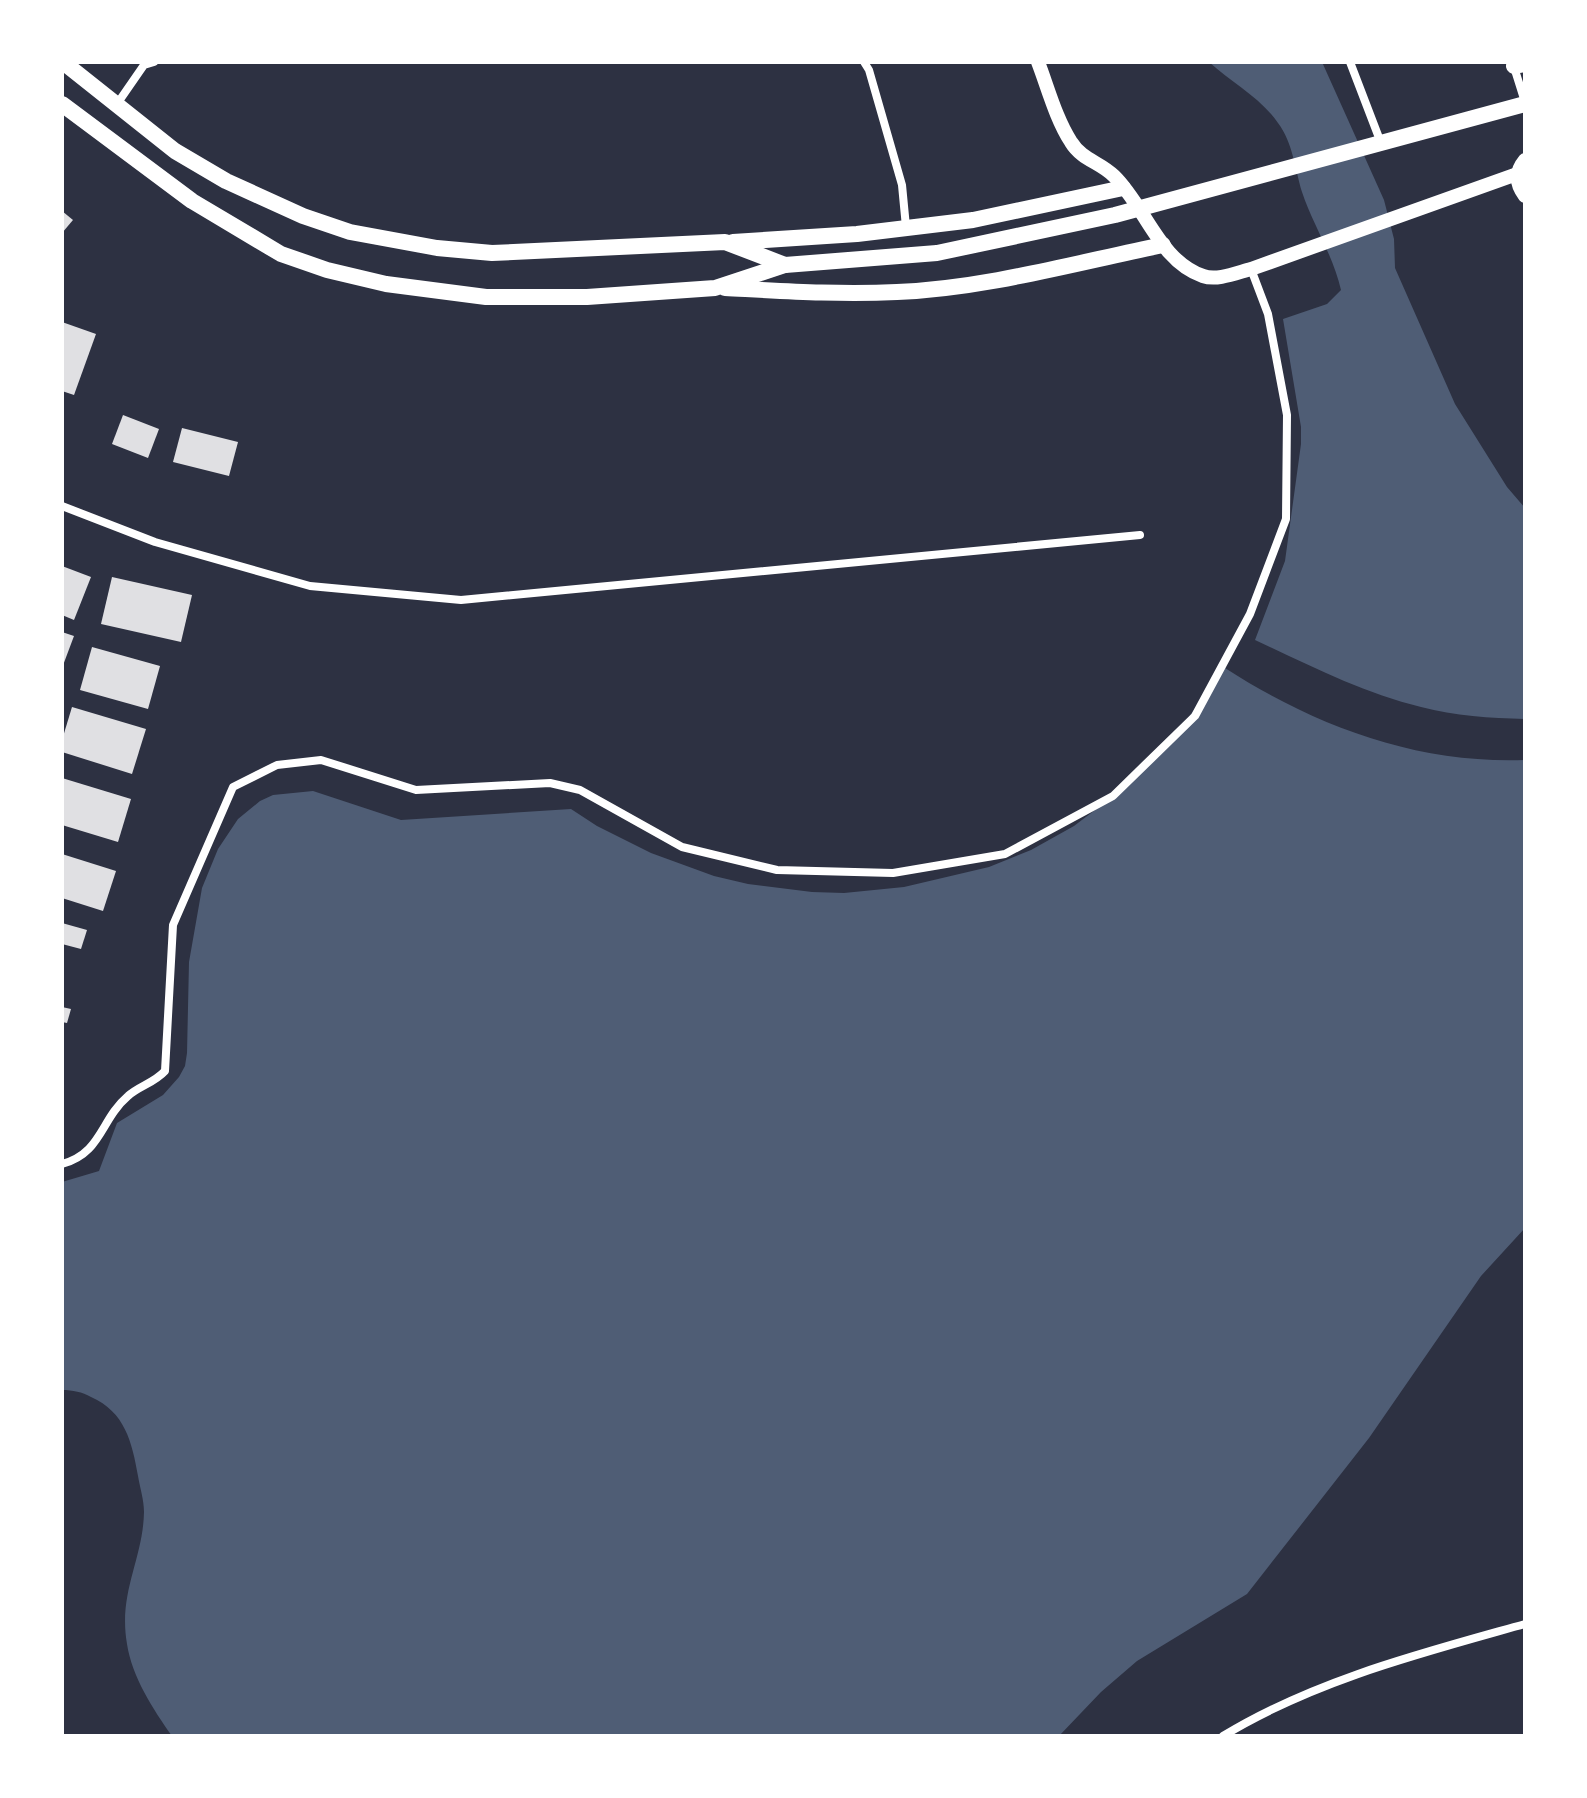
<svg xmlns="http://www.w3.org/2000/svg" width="1587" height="1798" viewBox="0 0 1587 1798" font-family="'Fira Sans',sans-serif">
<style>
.water{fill:#4f5d75}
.building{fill:#e0e0e3}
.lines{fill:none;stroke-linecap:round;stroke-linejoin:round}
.minor{stroke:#fff;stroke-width:8}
.tertiary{stroke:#fff;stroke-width:14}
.primary{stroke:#fff;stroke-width:16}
</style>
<rect width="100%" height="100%" fill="#2d3142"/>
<!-- water -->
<g class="water">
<path d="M 1209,62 L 1322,62 L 1384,200 L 1394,239 L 1395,268 L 1455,404 L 1507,487 L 1525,508 L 1525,719 C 1490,718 1455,716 1421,707 C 1363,693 1309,665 1255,640 L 1285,561 L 1301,444 L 1301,427 L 1283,319 L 1327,304 L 1341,290 C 1333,255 1313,225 1302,192 C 1295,169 1293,143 1278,123 C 1261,98 1231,82 1209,62 Z"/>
<path d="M 1225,668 C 1315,726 1416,764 1525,760 L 1525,1228 L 1481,1276 L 1369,1438 L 1247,1594 L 1137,1661 L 1101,1692 L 1059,1736 L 172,1736 C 153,1709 132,1677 127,1644 C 118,1592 143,1560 144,1512 C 144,1500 140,1488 138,1476 C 132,1442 125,1412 91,1397 C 82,1392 73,1390 62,1390 L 62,1182 L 99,1171 L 117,1123 L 163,1095 L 179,1077 L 185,1066 L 187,1053 L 189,962 L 202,888 L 218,849 L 238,819 L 260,801 L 273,795 L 313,791 L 401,820 L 571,809 L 597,826 L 651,853 L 714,876 L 748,884 L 812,892 L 844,893 L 904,887 L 989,867 L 1031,850 L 1074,826 L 1124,788 L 1168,745 Z"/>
</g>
<!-- building -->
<g class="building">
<path d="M 62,211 L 73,220 L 62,233 Z"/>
<path d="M 62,322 L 96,334 L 74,395 L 62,391 Z"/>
<path d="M 123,415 L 159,429 L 148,458 L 112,444 Z"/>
<path d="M 182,428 L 238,442 L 229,476 L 173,462 Z"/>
<path d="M 62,566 L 91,577 L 74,620 L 62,615 Z"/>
<path d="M 112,577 L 192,595 L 181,642 L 101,624 Z"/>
<path d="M 62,632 L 74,636 L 62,668 Z"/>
<path d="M 92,647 L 160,666 L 148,709 L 80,690 Z"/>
<path d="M 72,707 L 146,729 L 132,774 L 62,752 L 62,740 Z"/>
<path d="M 62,778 L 131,799 L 118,842 L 62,825 Z"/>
<path d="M 62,854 L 116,871 L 103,911 L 62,898 Z"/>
<path d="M 62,923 L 87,930 L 81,949 L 62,944 Z"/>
<path d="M 62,1007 L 71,1009 L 67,1023 L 62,1022 Z"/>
</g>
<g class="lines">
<!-- minor -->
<g class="minor">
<path d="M 864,62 L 869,70 L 902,185 L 906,227"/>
<path d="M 1350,62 L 1381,143"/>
<path d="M 1514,67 L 1525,102"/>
<path d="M 117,104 L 144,65 L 154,62"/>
<path d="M 62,506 L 155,542 L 310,586 L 461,600 L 1140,535"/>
<path d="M 62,1164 C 102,1153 100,1120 128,1096 C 139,1086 154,1083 165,1071 L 173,925 L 233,787 L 277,765 L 321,760 L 416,790 L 550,783 L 580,790 L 682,847 L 777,870 L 893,873 L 1005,854 L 1113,796 L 1195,716 L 1250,614 L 1286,519 L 1287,415 L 1268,314 L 1251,269"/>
<path d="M 1223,1736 C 1315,1680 1422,1653 1525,1624"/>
</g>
<!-- tertiary -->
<g class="tertiary">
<path d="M 1038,62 C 1048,88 1056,119 1071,142 C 1082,160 1100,162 1114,176 C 1145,206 1159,261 1203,276 C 1217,281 1236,273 1251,269 L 1517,174"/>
<path d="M 1525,160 C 1515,172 1516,184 1525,196"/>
</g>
<!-- primary -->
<g class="primary">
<path d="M 63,62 L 175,151 L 226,181 L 303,216 L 350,232 L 437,248 L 492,253 L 725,242 L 785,265"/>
<path d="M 1514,66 L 1525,64"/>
<path d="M 62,104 L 192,201 L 281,254 L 327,270 L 386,284 L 486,297 L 587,297 L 715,288 L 785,265 L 937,253 L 1115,215 L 1525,104"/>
<path d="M 733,242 L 857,234 L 973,220 L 1123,188"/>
<path d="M 725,288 C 782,291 840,295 897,292 C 987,288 1075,263 1163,245"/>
</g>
</g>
<!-- border -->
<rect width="1587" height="1798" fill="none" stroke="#ffffff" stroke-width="128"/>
</svg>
